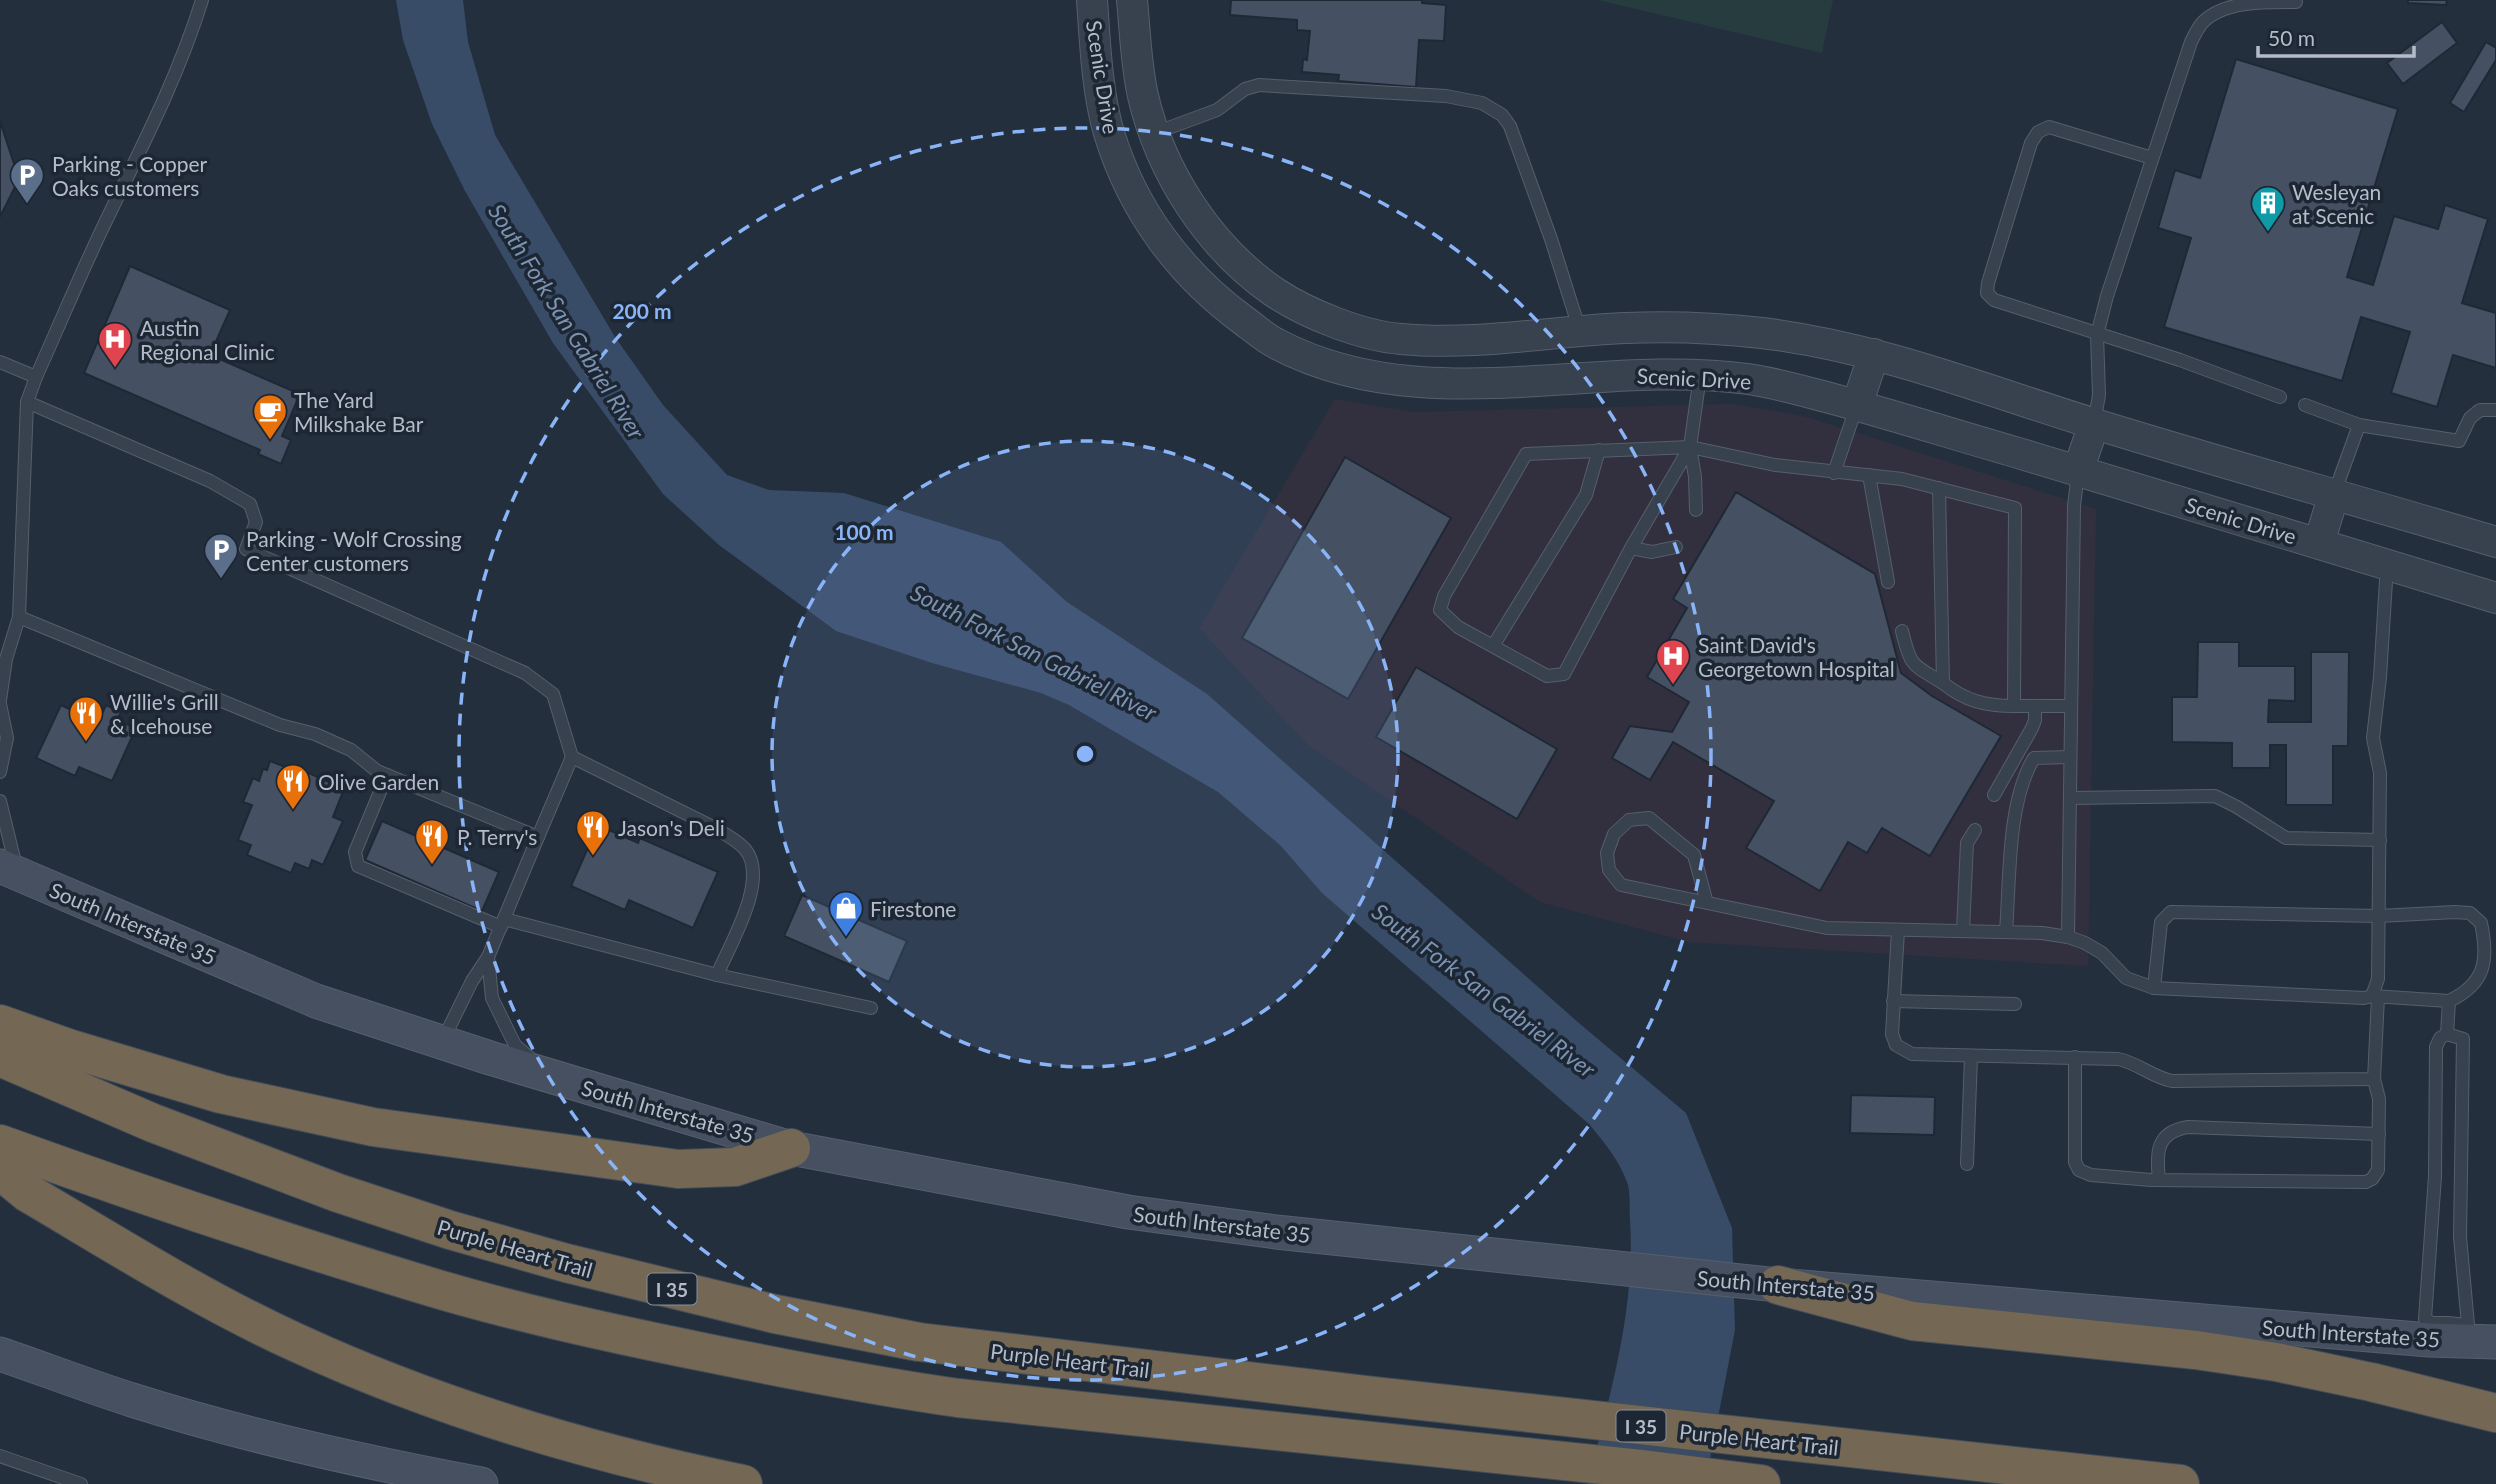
<svg xmlns="http://www.w3.org/2000/svg" width="2496" height="1484" viewBox="0 0 2496 1484" font-family="Lato,sans-serif">
<style>
.medical{fill:#32303f}
.green{fill:#263c3f}
.water{fill:#394c67}
.building{fill:#455162;stroke:#1f2835;stroke-width:2}
.lines{fill:none;stroke-linecap:round;stroke-linejoin:round}
.service-casing{stroke:#565f6c;stroke-width:14}
.tertiary-casing{stroke:#565f6c;stroke-width:32}
.secondary-casing{stroke:#565f6c;stroke-width:35}
.motorway-casing{stroke:#434c59;stroke-width:40}
.service{stroke:#38414e;stroke-width:12}
.tertiary{stroke:#38414e;stroke-width:30}
.secondary{stroke:#465061;stroke-width:33}
.motorway{stroke:#746855;stroke-width:38}
.ring{fill:none;stroke:#8ab4f8;stroke-width:3.5;stroke-dasharray:12 9}
.labels{text-anchor:middle;dominant-baseline:central;stroke-width:7;stroke-linejoin:round;paint-order:stroke}
.shield{fill:#1d2633;stroke:#878f9c;stroke-width:2}
.shield-label{font-size:19px;font-weight:bold;fill:#b4bcc9}
.street-label{font-size:21px;fill:#b4bcc9;stroke:#1d2633}
.poi-label{font-size:21px;fill:#b4bcc9;stroke:#1d2633;text-anchor:start}
.water-label{font-size:23px;font-style:italic;fill:#7c92b1;stroke:#1d2633}
.centre{fill:#8ab4f8;stroke:#1d2633;stroke-width:3.5}
.ring-label{font-size:21px;text-anchor:middle;font-weight:bold;fill:#8ab4f8;stroke:#1d2633;stroke-width:7;stroke-linejoin:round;paint-order:stroke}
</style>
<rect width="100%" height="100%" fill="#242f3e"/>
<!-- medical -->
<path class="medical" d="M 1335,399 L 1415,412 L 1732,404 L 1807,417 L 2096,509 L 2088,966 L 1689,942 L 1540,902 L 1307,744 L 1199,628 Z"/>
<!-- green -->
<path class="green" d="M 1598,0 L 1833,0 L 1822,53 Z"/>
<!-- water -->
<path class="water" d="M 396,0 L 463,0 L 468,42 L 495,135 L 615,337 L 663,405 L 727,475 L 769,490 L 844,493 L 1001,542 L 1067,602 L 1207,694 L 1580,1024 L 1686,1113 L 1732,1228 L 1735,1330 L 1705,1484 L 1588,1484 C 1609,1397 1636,1310 1630,1220 C 1629,1208 1631,1193 1627,1182 C 1619,1160 1604,1142 1589,1124 L 1322,893 L 1280,845 L 1218,792 L 1069,705 L 1041,693 L 932,663 L 836,631 L 719,545 L 663,494 L 553,343 L 465,191 L 432,124 L 403,40 Z"/>
<!-- building -->
<g class="building">
<path d="M 1231,0 L 1422,0 L 1422,3 L 1446,5 L 1444,41 L 1419,40 L 1416,87 L 1338,81 L 1339,75 L 1302,72 L 1303,59 L 1307,60 L 1310,31 L 1297,30 L 1297,20 L 1230,15 Z"/>
<path d="M 2408,0 L 2447,0 L 2446,5 L 2408,3 Z"/>
<path d="M 2442,22 L 2457,43 L 2403,84 L 2387,63 Z"/>
<path d="M 2486,42 L 2496,48 L 2496,60 L 2464,112 L 2450,103 Z"/>
<path d="M 2236,59 L 2398,109 L 2347,277 L 2373,285 L 2394,216 L 2438,229 L 2445,205 L 2488,219 L 2462,303 L 2496,313 L 2496,368 L 2453,355 L 2437,407 L 2391,393 L 2410,332 L 2361,317 L 2342,381 L 2164,327 L 2191,238 L 2158,228 L 2175,170 L 2200,178 Z"/>
<path d="M 0,121 L 19,179 L 0,217 Z"/>
<path d="M 130,266 L 230,310 L 210,355 L 300,394 L 282,436 L 291,440 L 281,464 L 258,454 L 260,450 L 84,373 Z"/>
<path d="M 1345,457 L 1451,518 L 1348,699 L 1242,638 Z"/>
<path d="M 1736,492 L 1875,574 L 1901,673 L 1932,696 L 2001,736 L 1930,856 L 1882,828 L 1867,853 L 1848,842 L 1820,891 L 1746,848 L 1774,801 L 1673,742 L 1650,780 L 1612,758 L 1630,726 L 1672,732 L 1689,702 L 1647,677 L 1687,608 L 1673,599 Z"/>
<path d="M 2198,642 L 2239,642 L 2239,666 L 2295,666 L 2295,701 L 2269,700 L 2268,722 L 2311,722 L 2311,652 L 2349,652 L 2348,746 L 2333,746 L 2333,805 L 2286,805 L 2286,745 L 2270,745 L 2270,768 L 2232,768 L 2232,743 L 2172,742 L 2172,697 L 2197,697 Z"/>
<path d="M 1416,667 L 1557,749 L 1517,819 L 1376,737 Z"/>
<path d="M 74,699 L 103,712 L 106,705 L 121,712 L 117,720 L 136,728 L 112,781 L 79,767 L 75,776 L 36,758 L 61,705 L 69,709 Z"/>
<path d="M 270,761 L 288,768 L 287,772 L 297,776 L 300,769 L 344,789 L 333,817 L 343,821 L 323,865 L 312,860 L 309,869 L 295,863 L 291,873 L 247,855 L 251,845 L 238,840 L 252,805 L 243,802 L 253,778 L 259,781 L 263,769 L 267,770 Z"/>
<path d="M 382,821 L 499,872 L 482,911 L 365,860 Z"/>
<path d="M 598,825 L 638,843 L 640,838 L 718,872 L 693,928 L 629,900 L 625,910 L 571,886 Z"/>
<path d="M 802,895 L 907,941 L 889,982 L 784,936 Z"/>
<path d="M 1851,1095 L 1935,1097 L 1934,1135 L 1850,1133 Z"/>
</g>
<g class="lines">
<!-- service casing -->
<g class="service-casing">
<g id="service">
<path d="M 1155,133 L 1217,110 L 1245,89 L 1259,85 L 1446,96 L 1482,103 L 1502,115 L 1510,126 L 1551,239 L 1580,331"/>
<path d="M 2152,158 L 2049,127 L 2038,132 L 2031,143 L 1988,283 L 1987,293 L 1994,300 L 2180,360 L 2280,397"/>
<path d="M 0,362 L 36,377"/>
<path d="M 2305,405 L 2359,425 L 2334,494"/>
<path d="M 2094,424 L 2099,395 L 2097,335 L 2107,296 L 2191,42 C 2194,36 2198,27 2203,22 C 2225,0 2268,2 2296,2"/>
<path d="M 2359,425 L 2459,441 L 2470,418 L 2480,410 L 2496,410"/>
<path d="M 1690,447 L 1631,548 L 1564,674 L 1547,676 L 1458,627 L 1440,610 L 1444,596 L 1526,454 L 1690,447 L 1700,376"/>
<path d="M 1690,447 L 1775,465 L 1902,479 L 2015,508 L 2014,706 C 1986,706 1965,701 1943,683 L 1939,488"/>
<path d="M 1690,447 L 1695,477 L 1696,510"/>
<path d="M 1834,473 L 1857,405"/>
<path d="M 1869,475 L 1888,582"/>
<path d="M 1631,548 L 1652,552 L 1676,547"/>
<path d="M 19,617 L 280,725 L 315,734 L 351,750 L 377,771 L 538,837 L 572,757 L 553,694 L 525,673 L 246,549 L 256,522 L 250,504 L 210,481 L 27,402"/>
<path d="M 1902,631 C 1911,668 1912,664 1943,683"/>
<path d="M 1493,646 L 1586,495 L 1599,450"/>
<path d="M 0,700 L 6,659 L 19,617 L 27,402 L 36,377 C 59,326 80,275 104,225 C 139,152 178,78 202,0"/>
<path d="M 0,704 L 7,738 L 0,772"/>
<path d="M 2014,706 L 2071,706"/>
<path d="M 572,757 L 709,825 C 721,832 735,838 745,849 C 770,879 730,944 717,975"/>
<path d="M 387,775 L 355,852 L 358,866 L 501,927"/>
<path d="M 1994,795 L 2032,728 L 2035,720 L 2035,706"/>
<path d="M 2070,798 L 2215,796 L 2237,807 L 2286,838 L 2380,840"/>
<path d="M 0,801 L 16,867"/>
<path d="M 1707,903 L 1694,855 L 1649,818 L 1629,820 L 1614,834 L 1607,853 L 1609,870 L 1621,885 L 1827,928 L 2042,933 L 2068,937 L 2085,943 L 2102,953 L 2126,978 L 2154,988 L 2364,998 L 2372,996 L 2378,979 L 2380,773 L 2373,738 L 2380,677 L 2387,565"/>
<path d="M 504,919 L 717,975 L 871,1008"/>
<path d="M 1898,930 L 1892,1034 L 1896,1045 L 1912,1054 L 2118,1059 C 2138,1063 2152,1077 2172,1081 L 2374,1079 L 2378,997"/>
<path d="M 1963,931 L 1967,843 L 1975,830"/>
<path d="M 2006,932 C 2010,880 2007,802 2034,758 L 2070,757"/>
<path d="M 2068,937 L 2074,506 L 2078,472"/>
<path d="M 488,957 L 492,998 L 515,1045 L 531,1059"/>
<path d="M 2154,988 L 2161,922 L 2171,912 L 2379,916 L 2455,912 L 2470,913 L 2481,923 C 2489,961 2485,984 2449,1001"/>
<path d="M 2372,996 L 2449,1001 L 2447,1034"/>
<path d="M 1893,1001 L 2015,1004"/>
<path d="M 442,1042 L 472,981 L 488,957 L 538,837"/>
<path d="M 2075,1057 L 2075,1162 L 2079,1170 L 2091,1175 L 2151,1180 L 2366,1182 L 2372,1179 L 2378,1170 L 2379,1099 L 2374,1079"/>
<path d="M 1967,1164 L 1971,1056"/>
<path d="M 2159,1180 C 2156,1153 2156,1132 2188,1127 L 2379,1134"/>
<path d="M 2446,1340 L 2448,1323 L 2432,1323 L 2425,1319 L 2435,1176 L 2436,1047 L 2440,1038 L 2447,1034 L 2463,1039 L 2460,1237 L 2468,1325 L 2448,1323"/>
<path d="M 0,1456 L 81,1484"/>
</g>
</g>
<!-- tertiary casing -->
<g class="tertiary-casing">
<g id="tertiary">
<path d="M 1092,0 C 1095,42 1097,93 1109,133 C 1132,209 1179,273 1243,320 C 1254,328 1265,338 1277,344 C 1424,421 1592,358 1748,379 C 1776,383 1803,391 1830,398 C 1892,415 1953,434 2015,452 C 2175,500 2336,549 2496,598"/>
<path d="M 1132,0 C 1135,31 1136,65 1143,96 C 1161,173 1209,247 1274,292 C 1307,314 1362,336 1401,339 C 1476,346 1552,331 1626,328 C 1671,326 1717,328 1762,333 C 1878,347 1985,390 2095,424 C 2228,465 2363,502 2496,542"/>
<path d="M 1857,405 L 1874,354"/>
<path d="M 2078,471 L 2094,424"/>
<path d="M 2319,543 L 2334,494"/>
</g>
</g>
<!-- secondary casing -->
<g class="secondary-casing">
<g id="secondary">
<path d="M 0,866 L 316,1001 L 490,1058 L 791,1148 L 1128,1212 L 1276,1232 L 1778,1285 L 2429,1340 L 2496,1342"/>
<path d="M 0,1354 C 44,1369 88,1386 132,1400 C 246,1436 363,1462 481,1484"/>
</g>
</g>
<!-- motorway casing -->
<g class="motorway-casing">
<g id="motorway">
<path d="M 0,1024 L 71,1049 L 221,1094 L 373,1127 L 678,1169 L 735,1167 L 791,1148"/>
<path d="M 0,1057 L 153,1123 L 338,1193 L 450,1230 L 566,1263 L 775,1314 L 919,1342 L 1375,1396 L 2180,1484"/>
<path d="M 0,1144 C 136,1193 273,1239 411,1281 C 508,1311 609,1333 708,1353 C 791,1370 874,1386 958,1398 L 1641,1469 L 1761,1484"/>
<path d="M 0,1170 L 28,1193 C 116,1245 203,1300 295,1342 C 438,1408 590,1453 743,1484"/>
<path d="M 1778,1285 L 1912,1321 L 2196,1350 L 2276,1362 L 2371,1382 L 2496,1413"/>
</g>
</g>
<!-- service -->
<use href="#service" class="service"/>
<!-- tertiary -->
<use href="#tertiary" class="tertiary"/>
<!-- secondary -->
<use href="#secondary" class="secondary"/>
<!-- motorway -->
<use href="#motorway" class="motorway"/>
</g>
<!-- distance rings -->
<circle cx="1085" cy="754" r="313" fill="#8ab4f8" fill-opacity=".12"/>
<g class="ring">
<circle cx="1085" cy="754" r="313"/>
<circle cx="1085" cy="754" r="626"/>
</g>
<!-- icons -->
<defs>
<g id="parking-pin" transform="scale(1.75)"><path d="M0 17L-7.5 6A9.5 9.5 0 1 1 7.5 6Z" fill="#5c6f8a" stroke="#1d2633"/><path d="M-3.5-5.5H1a3.5 3.5 0 0 1 0 7H-1V5.5H-3.5ZM-1-3.4V-.6H.8a1.4 1.4 0 0 0 0-2.8Z" fill="#fff"/></g>
<g id="building-pin" transform="scale(1.75)"><path d="M0 17L-7.5 6A9.5 9.5 0 1 1 7.5 6Z" fill="#0f9aa8" stroke="#1d2633"/><path d="M-4-6H4V6H1V3H-1V6H-4ZM-2.5-4.3h1.7v1.8h-1.7ZM.8-4.3h1.7v1.8H.8ZM-2.5-1h1.7V.8h-1.7ZM.8-1h1.7V.8H.8Z" fill="#fff"/></g>
<g id="hospital-pin" transform="scale(1.75)"><path d="M0 17L-7.5 6A9.5 9.5 0 1 1 7.5 6Z" fill="#e0444e" stroke="#1d2633"/><path d="M-5-5h3v3.5h4V-5h3V5h-3V1.5h-4V5h-3Z" fill="#fff"/></g>
<g id="cafe-pin" transform="scale(1.75)"><path d="M0 17L-7.5 6A9.5 9.5 0 1 1 7.5 6Z" fill="#e8710a" stroke="#1d2633"/><path d="M-5.5-4.5H6V0H3Q3 3.5 0 3.5H-2.5Q-5.5 3.5-5.5 0ZM3-3.2v2h1.7v-2ZM-6 4.5H4V6H-6Z" fill="#fff"/></g>
<g id="restaurant-pin" transform="scale(1.75)"><path d="M0 17L-7.5 6A9.5 9.5 0 1 1 7.5 6Z" fill="#e8710a" stroke="#1d2633"/><path d="M-5-6h1v4h1v-4h1v4h1v-4h1v5L-1.5 .5V6h-2V.5L-5-1ZM5-6V6H3V1.5H1.5Q1.5-4 5-6Z" fill="#fff"/></g>
<g id="shop-pin" transform="scale(1.75)"><path d="M0 17L-7.5 6A9.5 9.5 0 1 1 7.5 6Z" fill="#3f7fe0" stroke="#1d2633"/><path d="M-5-2.5h2.3a2.7 3.5 0 0 1 5.4 0H5L5.5 6h-11ZM-1.5-2.5h3a1.5 2.3 0 0 0-3 0Z" fill="#fff"/></g>
</defs>
<g fill-rule="evenodd">
<use href="#parking-pin" x="27" y="175"/>
<use href="#building-pin" x="2268" y="203"/>
<use href="#hospital-pin" x="115" y="339"/>
<use href="#cafe-pin" x="270" y="411"/>
<use href="#parking-pin" x="221" y="550"/>
<use href="#hospital-pin" x="1673" y="656"/>
<use href="#restaurant-pin" x="86" y="713"/>
<use href="#restaurant-pin" x="293" y="781"/>
<use href="#restaurant-pin" x="593" y="827"/>
<use href="#restaurant-pin" x="432" y="836"/>
<use href="#shop-pin" x="846" y="908"/>
</g>
<g class="labels">
<!-- shield labels -->
<g class="shield">
<rect x="647.5" y="1273.5" width="49" height="31" rx="5"/>
<rect x="1616.5" y="1410.5" width="49" height="31" rx="5"/>
</g>
<g class="shield-label">
<text x="672" y="1289">I 35</text>
<text x="1641" y="1426">I 35</text>
</g>
<!-- street labels -->
<g class="street-label">
<text transform="translate(1103 77) rotate(81)">Scenic Drive</text>
<text transform="translate(1694 378) rotate(3)">Scenic Drive</text>
<text transform="translate(2241 520) rotate(17)">Scenic Drive</text>
<text transform="translate(133 923) rotate(23)">South Interstate 35</text>
<text transform="translate(668 1111) rotate(16)">South Interstate 35</text>
<text transform="translate(1222 1224) rotate(7)">South Interstate 35</text>
<text transform="translate(515 1248) rotate(16)">Purple Heart Trail</text>
<text transform="translate(1786 1285) rotate(5)">South Interstate 35</text>
<text transform="translate(2351 1333) rotate(4)">South Interstate 35</text>
<text transform="translate(1070 1360) rotate(7)">Purple Heart Trail</text>
<text transform="translate(1759 1439) rotate(6)">Purple Heart Trail</text>
</g>
<!-- poi labels -->
<g class="poi-label">
<text x="52" y="163">Parking - Copper<tspan x="52" dy="24">Oaks customers</tspan></text>
<text x="2292" y="191">Wesleyan<tspan x="2292" dy="24">at Scenic</tspan></text>
<text x="140" y="327">Austin<tspan x="140" dy="24">Regional Clinic</tspan></text>
<text x="294" y="399">The Yard<tspan x="294" dy="24">Milkshake Bar</tspan></text>
<text x="246" y="538">Parking - Wolf Crossing<tspan x="246" dy="24">Center customers</tspan></text>
<text x="1698" y="644">Saint David's<tspan x="1698" dy="24">Georgetown Hospital</tspan></text>
<text x="110" y="701">Willie's Grill<tspan x="110" dy="24">&amp; Icehouse</tspan></text>
<text x="318" y="781">Olive Garden</text>
<text x="618" y="827">Jason's Deli</text>
<text x="457" y="836">P. Terry's</text>
<text x="870" y="908">Firestone</text>
</g>
<!-- water labels -->
<g class="water-label">
<text transform="translate(567 321) rotate(58)">South Fork San Gabriel River</text>
<text transform="translate(1034 652) rotate(27)">South Fork San Gabriel River</text>
<text transform="translate(1484 990) rotate(37)">South Fork San Gabriel River</text>
</g>
</g>
<circle cx="1085" cy="754" r="10" class="centre"/>
<g class="ring-label">
<text x="642" y="319">200 m</text>
<text x="864" y="540">100 m</text>
</g>
<!-- scale -->
<path d="M2258 46v10h156v-10" fill="none" stroke="#b4bcc9" stroke-width="3.5"/>
<text x="2268" y="46" font-size="21" fill="#b4bcc9" stroke="#1d2633" stroke-width="5" paint-order="stroke">50 m</text>
</svg>
